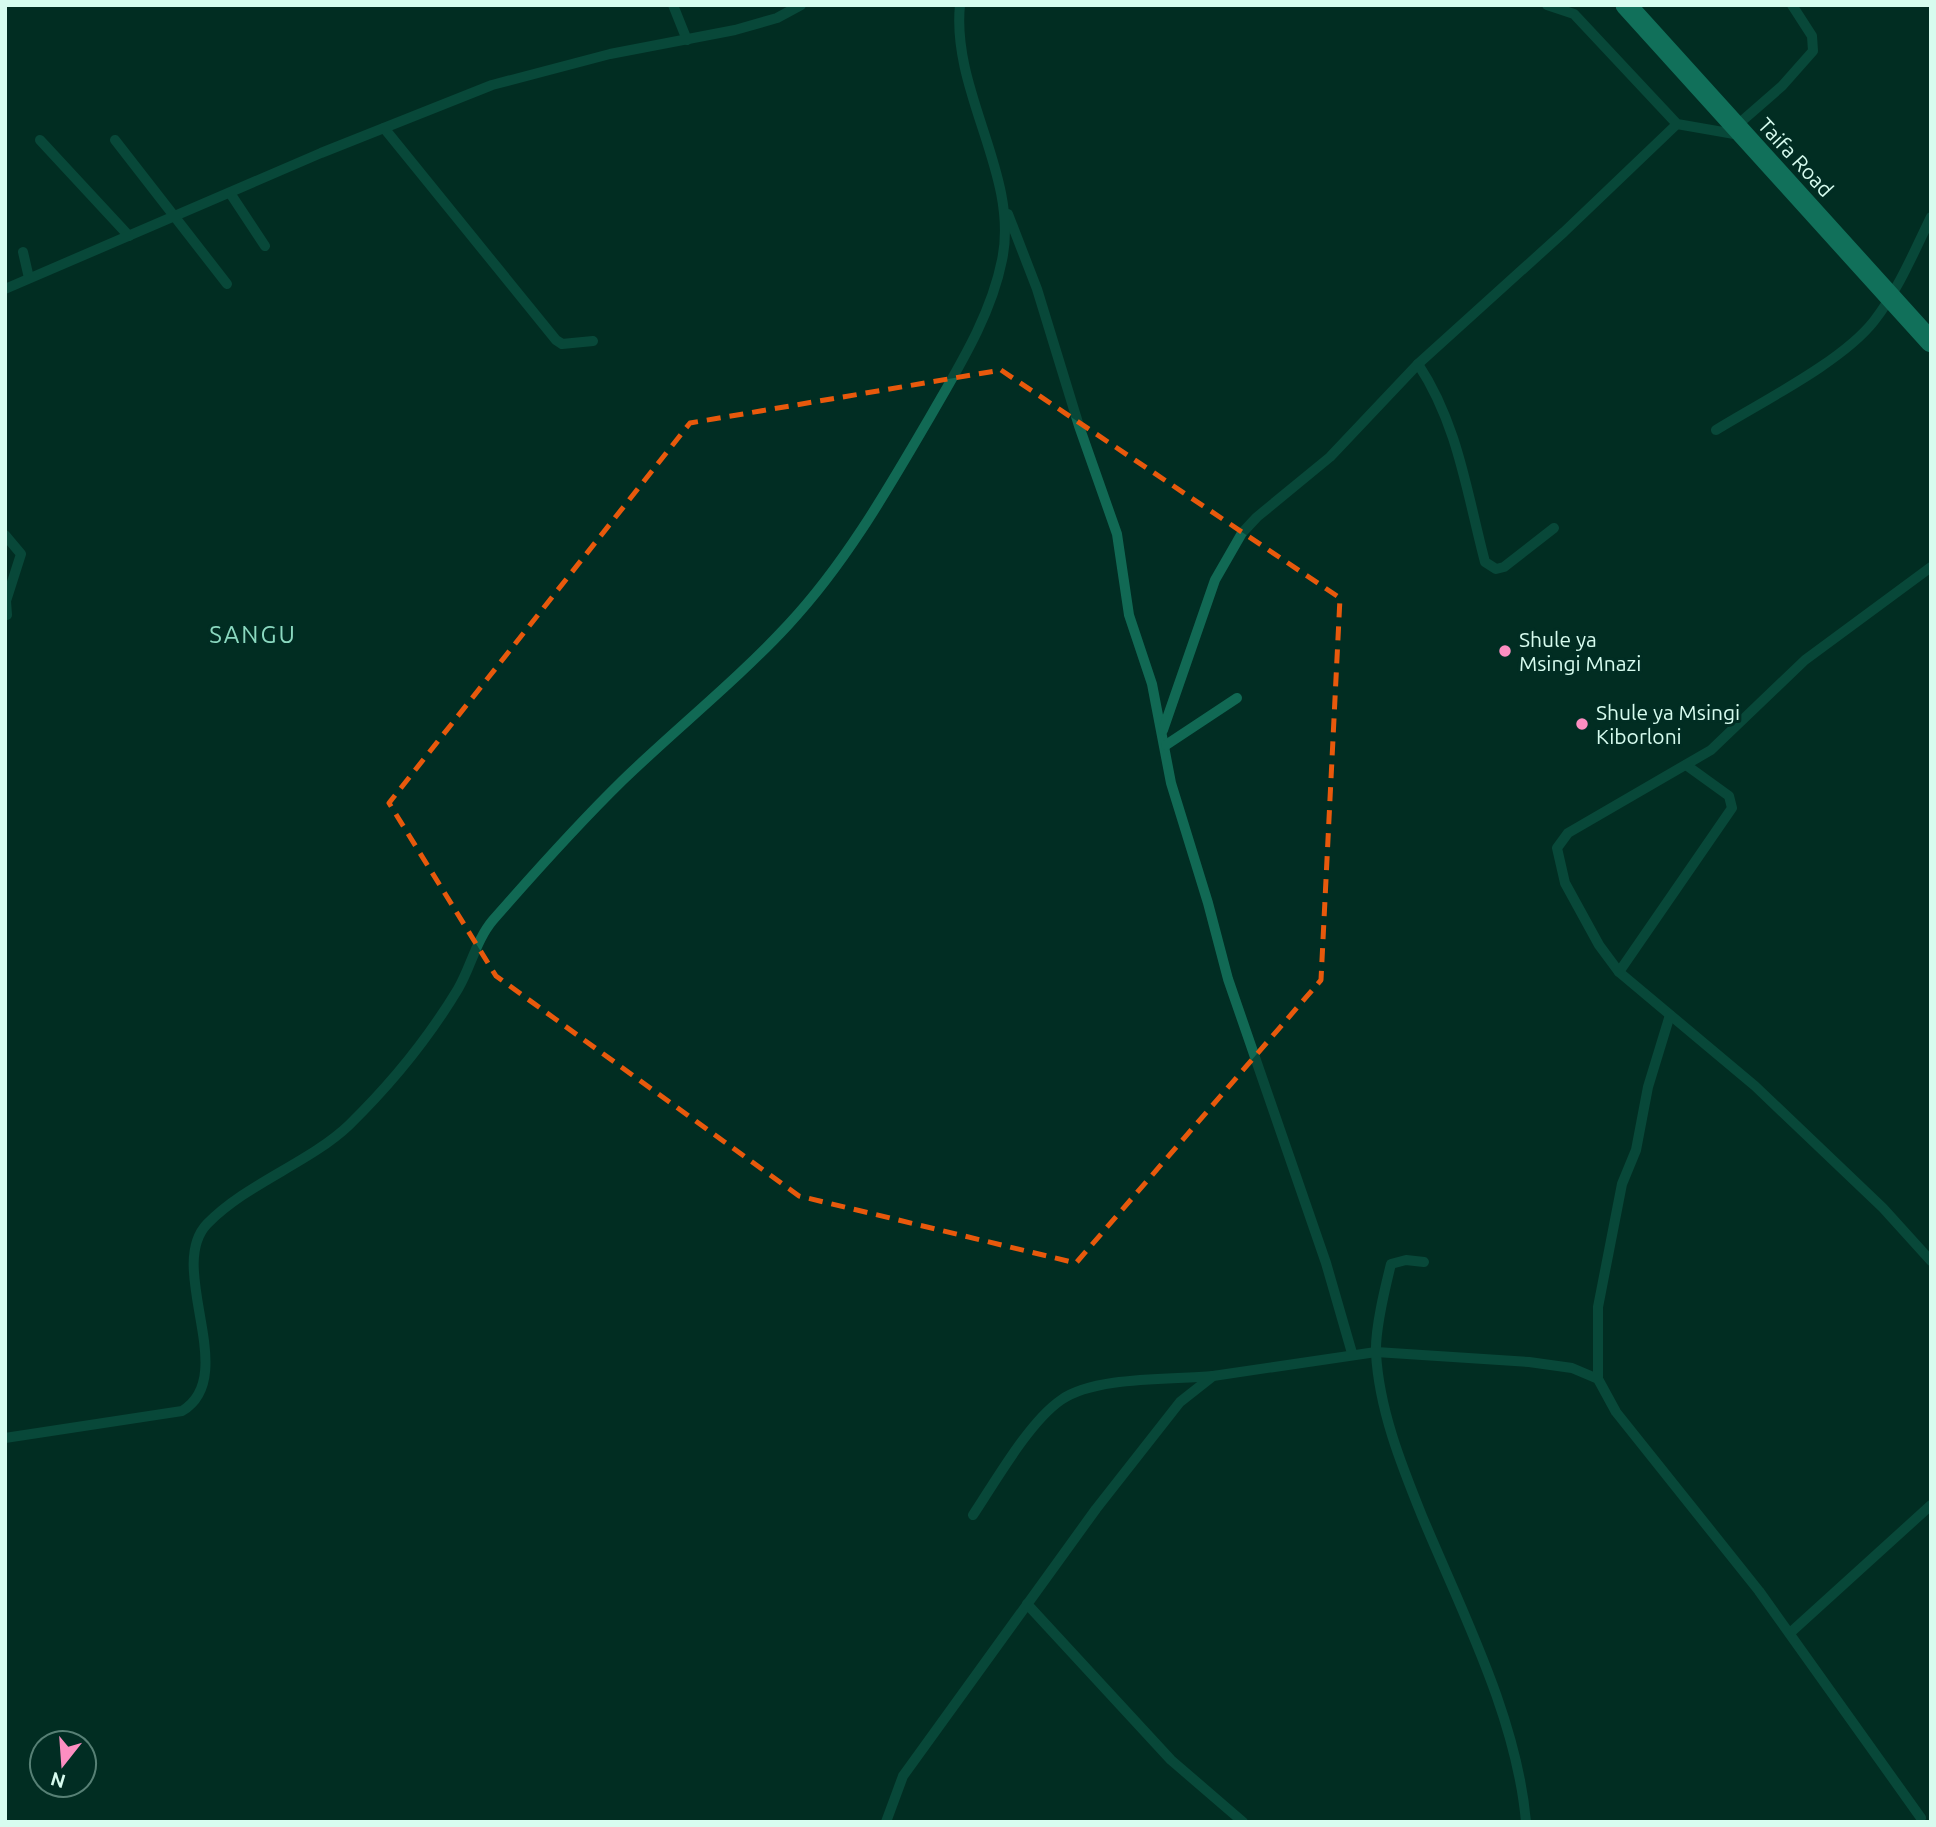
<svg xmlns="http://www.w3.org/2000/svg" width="1936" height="1827" viewBox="0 0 1936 1827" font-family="Ubuntu,sans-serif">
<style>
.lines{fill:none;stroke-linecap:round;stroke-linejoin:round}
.street{stroke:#116954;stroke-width:10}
.highway{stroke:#24c29e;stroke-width:21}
.marked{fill:none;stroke:#e8590c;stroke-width:5;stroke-dasharray:14 9;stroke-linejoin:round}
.poi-dot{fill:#fd8ec1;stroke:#012d23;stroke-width:2.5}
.labels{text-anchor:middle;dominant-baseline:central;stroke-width:6;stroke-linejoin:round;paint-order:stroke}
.street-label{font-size:21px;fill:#d7fcef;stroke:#012d23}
.poi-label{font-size:21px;fill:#d7fcef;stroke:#012d23;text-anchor:start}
.quarter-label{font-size:24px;letter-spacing:2px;fill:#8bd9c0;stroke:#012d23}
</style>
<rect width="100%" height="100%" fill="#012d23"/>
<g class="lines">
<!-- street -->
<g class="street">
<path d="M 673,5 L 687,40"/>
<path d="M 1547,5 L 1574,14 L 1677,124 L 1740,135"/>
<path d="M 1735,127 L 1782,86 L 1813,51 L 1812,36 L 1792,5"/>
<path d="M 384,128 L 556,340 L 562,344 L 593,341"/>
<path d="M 40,140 L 129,236"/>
<path d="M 115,140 L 227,284"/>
<path d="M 230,193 L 265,246"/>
<path d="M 1008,214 L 1037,289 L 1079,426 L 1117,534 L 1129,615 L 1152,684 L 1171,783 L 1208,903 L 1228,979 L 1326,1263 L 1352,1353"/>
<path d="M 23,252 L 29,278"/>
<path d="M 5,289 L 321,153 L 492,85 L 610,54 L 735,30 L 777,18 L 801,5"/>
<path d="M 1418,364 C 1458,424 1467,494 1485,562 L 1496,569 L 1504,567 L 1554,528"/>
<path d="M 1716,430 C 1761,402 1842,362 1874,321 C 1898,290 1914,252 1931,217"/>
<path d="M 5,535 L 21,554 L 6,601 L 7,615"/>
<path d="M 1931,567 L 1805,660 L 1711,750 L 1568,833 L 1557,848 L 1565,883 L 1599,945 L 1619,972 L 1755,1086 L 1883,1208 L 1931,1261"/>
<path d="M 1163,730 L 1215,580 L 1242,533 L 1257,517 L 1330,457 L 1418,364 L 1564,232 L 1677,124"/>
<path d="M 1166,745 L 1237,698"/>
<path d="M 1619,972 L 1732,808 L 1729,796 L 1686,765"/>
<path d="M 1424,1262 L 1406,1260 L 1391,1264 C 1385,1288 1375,1328 1376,1353 C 1379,1409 1401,1464 1422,1516 C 1462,1612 1517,1718 1526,1822"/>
<path d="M 1598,1379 L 1598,1307 L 1622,1184 L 1636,1150 L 1648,1087 L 1670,1015"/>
<path d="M 5,1438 L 182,1411 C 241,1376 165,1268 207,1224 C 247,1183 309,1163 349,1125 C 389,1086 429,1037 458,989 C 471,967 476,940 493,920 C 535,872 578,824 623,780 C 677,728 737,680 788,625 C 845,564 888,489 930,417 C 958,368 991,316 1002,260 C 1020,176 951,92 960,5"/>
<path d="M 973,1515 C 995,1482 1029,1422 1061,1400 C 1095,1376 1171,1380 1213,1376"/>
<path d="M 1027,1604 L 1171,1760 L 1243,1822"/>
<path d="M 1790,1633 L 1931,1505"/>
<path d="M 886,1822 L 903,1776 L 1096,1509 L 1180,1402 L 1213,1376 L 1376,1352 L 1529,1362 L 1572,1368 L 1598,1379 L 1616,1412 L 1759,1591 L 1921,1818"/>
</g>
<!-- highway -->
<path class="highway" d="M 1626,5 L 1931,342"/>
</g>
<!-- marked area -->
<path d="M0 0H1936V1827H0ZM 1001,370 L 1340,598 L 1321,980 L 1076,1263 L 799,1196 L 496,976 L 389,803 L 690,423 Z" fill="#012d23" fill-opacity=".55" fill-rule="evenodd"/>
<path class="marked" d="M 1001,370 L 1340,598 L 1321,980 L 1076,1263 L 799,1196 L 496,976 L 389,803 L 690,423 Z"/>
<!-- markers -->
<g class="poi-dot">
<circle cx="1505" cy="651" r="7"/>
<circle cx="1582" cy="724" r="7"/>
</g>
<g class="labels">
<!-- street labels -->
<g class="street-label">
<text transform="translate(1796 157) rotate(47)">Taifa Road</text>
</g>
<!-- poi labels -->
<g class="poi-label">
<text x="1519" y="639">Shule ya<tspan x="1519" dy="24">Msingi Mnazi</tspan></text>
<text x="1596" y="712">Shule ya Msingi<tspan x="1596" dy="24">Kiborloni</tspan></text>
</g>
<!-- quarter labels -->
<g class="quarter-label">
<text x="253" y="634">SANGU</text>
</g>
</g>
<!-- border -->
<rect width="1936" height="1827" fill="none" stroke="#d7fcef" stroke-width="14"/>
<!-- north arrow -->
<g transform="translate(63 1764) rotate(197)"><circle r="33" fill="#012d23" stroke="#578075" stroke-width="2"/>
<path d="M0-5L12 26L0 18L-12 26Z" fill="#fd8ec1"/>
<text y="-10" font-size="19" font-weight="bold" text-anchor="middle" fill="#d7fcef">N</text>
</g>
</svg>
